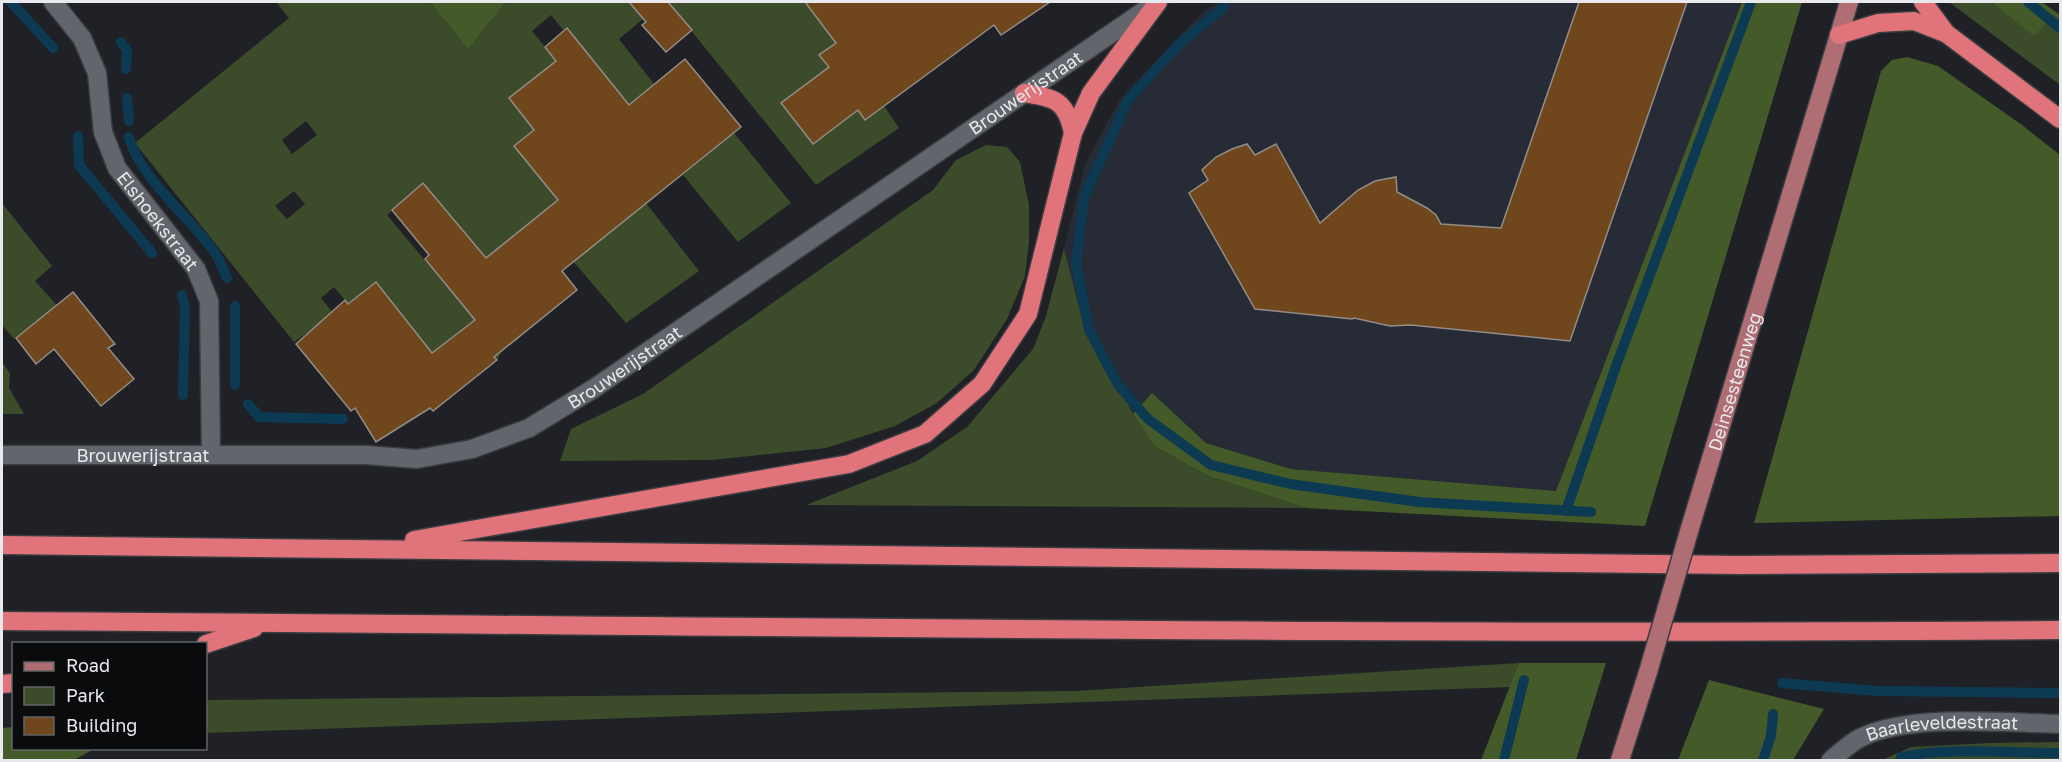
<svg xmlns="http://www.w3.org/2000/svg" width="2062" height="762" viewBox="0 0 2062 762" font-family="'Golos Text',sans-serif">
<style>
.built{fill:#262b35}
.green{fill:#3c4c2a;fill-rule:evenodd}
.forest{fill:#445a28}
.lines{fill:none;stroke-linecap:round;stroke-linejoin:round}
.stream{stroke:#0d3a53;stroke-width:10}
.building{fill:#70461d;stroke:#938d88;stroke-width:1.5}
.minor-casing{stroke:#3a3c40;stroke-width:21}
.tertiary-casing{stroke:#3a3c40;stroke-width:21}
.primary-casing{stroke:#3a3c40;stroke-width:21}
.motorway-casing{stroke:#3a3c40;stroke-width:21}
.minor{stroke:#62656b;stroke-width:18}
.tertiary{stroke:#62656b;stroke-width:18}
.primary{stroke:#ae6e74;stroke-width:18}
.motorway{stroke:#e1747a;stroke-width:18}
.primary-bridge-casing{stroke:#3a3c40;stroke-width:21;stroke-linecap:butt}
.primary-bridge{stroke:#ae6e74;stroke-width:18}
.labels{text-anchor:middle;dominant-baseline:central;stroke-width:6;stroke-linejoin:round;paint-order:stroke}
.street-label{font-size:18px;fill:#e7e9ec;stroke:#0a0b0d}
</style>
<rect width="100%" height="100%" fill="#1f2126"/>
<!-- built -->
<path class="built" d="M 1217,2 L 1742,2 L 1556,491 L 1291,469 L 1206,443 L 1152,394 L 1133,414 L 1080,311 L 1064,248 L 1085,164 L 1120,99 L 1201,14 Z"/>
<!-- green -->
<g class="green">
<path d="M 276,2 L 430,2 L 468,49 L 506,2 L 629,2 L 643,19 L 619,39 L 654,84 L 624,109 L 618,91 L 568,29 L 564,31 L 551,15 L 532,31 L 564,70 L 533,79 L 509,98 L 534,130 L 514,146 L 565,210 L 526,243 L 517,233 L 494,252 L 508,287 L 423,184 L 387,215 L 501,352 L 497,360 L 468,325 L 431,354 L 376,282 L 348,304 L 334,287 L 321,298 L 354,339 L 335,354 L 314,328 L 294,342 L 135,143 L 289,18 ZM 306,121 L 317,135 L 292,154 L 282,140 ZM 294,191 L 305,204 L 287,219 L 275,206 Z"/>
<path d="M 668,2 L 805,2 L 813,12 L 824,3 L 823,2 L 874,2 L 877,5 L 833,39 L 836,43 L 819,55 L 829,67 L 782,103 L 813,144 L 858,110 L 865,120 L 884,106 L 899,128 L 816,185 Z"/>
<path d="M 1949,2 L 1991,2 L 2034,35 L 2054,15 L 2060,20 L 2060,85 Z"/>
<path d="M 734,133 L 791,203 L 738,242 L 683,175 Z"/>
<path d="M 986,145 L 1007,147 L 1020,162 L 1029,205 L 1029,241 L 1025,276 L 1007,319 L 974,370 L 937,403 L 895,426 L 826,448 L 712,460 L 560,461 L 571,429 L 643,394 L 933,190 L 956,160 Z"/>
<path d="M 2,203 L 52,266 L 35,281 L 73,323 L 69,339 L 51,352 L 30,327 L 14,339 L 2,325 Z"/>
<path d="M 646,203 L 699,271 L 626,323 L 573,261 Z"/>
<path d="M 1064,248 L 1080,311 L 1133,414 L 1154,446 L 1208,476 L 1305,508 L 806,505 L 917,461 L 967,427 L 1033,349 L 1046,316 Z"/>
<path d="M 2,362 L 10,373 L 9,388 L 24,414 L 2,414 Z"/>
<path d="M 1519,663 L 1510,687 L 206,733 L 206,700 L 1075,691 Z"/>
<path d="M 2060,742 L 2060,760 L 1882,760 L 1911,747 L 1990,743 Z"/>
</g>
<!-- forest -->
<g class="forest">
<path d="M 430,2 L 506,2 L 468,49 Z"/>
<path d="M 1742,2 L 1802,2 L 1645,526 L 1305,508 L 1208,476 L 1154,446 L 1133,414 L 1152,393 L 1206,443 L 1291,469 L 1556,491 Z"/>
<path d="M 1991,2 L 2042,2 L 2060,15 L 2060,20 L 2054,15 L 2034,36 Z"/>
<path d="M 1907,57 L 1938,66 L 2022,125 L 2060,155 L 2060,516 L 1754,523 L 1881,71 L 1892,60 Z"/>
<path d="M 1519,663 L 1606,663 L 1576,760 L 1481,760 Z"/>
<path d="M 1709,680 L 1824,709 L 1793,760 L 1678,760 Z"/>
<path d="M 13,727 L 14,748 L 94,749 L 74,760 L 2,760 L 2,728 Z"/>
</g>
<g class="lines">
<!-- stream -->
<g class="stream">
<path d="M 11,2 L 53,48"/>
<path d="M 2028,2 L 2060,28"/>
<path d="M 1224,7 L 1178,45 L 1128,100 L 1084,197 L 1076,264 L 1089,330 L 1118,385 L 1148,419 L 1211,465 L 1290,484 L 1419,502 L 1591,512"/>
<path d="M 121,42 L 127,50 L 126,69"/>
<path d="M 127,98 L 129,121"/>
<path d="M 78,136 L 79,165 L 152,253"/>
<path d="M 129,137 C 138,176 191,218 215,253 C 220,260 223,270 227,278"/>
<path d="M 182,295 L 185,308 L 183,395"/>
<path d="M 235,306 L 235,385"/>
<path d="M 248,404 L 259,417 L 343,419"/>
<path d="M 1566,511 L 1615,369 L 1751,2"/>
<path d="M 1782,683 L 1878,691 L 2060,693"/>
<path d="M 1901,757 C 1951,747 2009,753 2060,753"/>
<path d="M 1504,760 L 1524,680"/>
<path d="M 1763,760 L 1771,736 L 1773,714"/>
</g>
</g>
<!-- building -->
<g class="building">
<path d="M 629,2 L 668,2 L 692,30 L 666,52 L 642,25 L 646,22 Z"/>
<path d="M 805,2 L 1050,2 L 1001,35 L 994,25 L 865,120 L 858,110 L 813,144 L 781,103 L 829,67 L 819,55 L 836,43 Z"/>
<path d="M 1579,2 L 1687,2 L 1570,341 L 1411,325 L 1390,326 L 1354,318 L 1352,319 L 1255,309 L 1189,193 L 1208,180 L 1202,170 L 1216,157 L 1232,149 L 1247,144 L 1255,155 L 1276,144 L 1320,223 L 1358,190 L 1375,181 L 1396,177 L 1397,192 L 1427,208 L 1436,215 L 1441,224 L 1501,228 Z"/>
<path d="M 567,28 L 629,105 L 685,59 L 741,127 L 562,271 L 577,290 L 494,357 L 497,360 L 433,411 L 430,408 L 376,442 L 355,408 L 351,411 L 296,344 L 345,300 L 348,304 L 376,282 L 432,353 L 475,320 L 425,259 L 429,255 L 392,210 L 423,183 L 486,258 L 558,200 L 514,146 L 534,130 L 509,98 L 556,61 L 545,47 Z"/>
<path d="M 73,292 L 115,344 L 108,348 L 134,379 L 101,406 L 54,349 L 36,364 L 16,338 Z"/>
</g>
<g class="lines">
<!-- minor casing -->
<g class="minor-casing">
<g id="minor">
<path id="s1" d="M 53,2 L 82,38 L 97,73 L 103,132 L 117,168 L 196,269 L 209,301 L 211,455"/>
<path id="s2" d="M 2,455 L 366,455 L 417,459 L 472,449 L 529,428 L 593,389 L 1157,2"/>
</g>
</g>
<!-- tertiary casing -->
<g class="tertiary-casing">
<g id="tertiary">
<path id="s3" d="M 1831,760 C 1840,753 1850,743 1860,738 C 1910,713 2004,723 2060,724"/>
</g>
</g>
<!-- primary casing -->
<g class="primary-casing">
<g id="primary">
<path id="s4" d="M 1690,528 L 1849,2"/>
<path d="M 1620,760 L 1648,672"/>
</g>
</g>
<!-- motorway casing -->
<g class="motorway-casing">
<g id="motorway">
<path d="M 1923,2 L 1946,33"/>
<path d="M 1839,35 L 1878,23 L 1914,21 L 1947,34 L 2060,119"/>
<path d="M 1024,93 C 1055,98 1066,100 1073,133"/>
<path d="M 414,540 L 849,464 L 925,434 L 982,384 L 1028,314 L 1073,133 L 1091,93 L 1158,2"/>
<path d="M 2,545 L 1739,565 L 2060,563"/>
<path d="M 2,621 C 688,625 1374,636 2060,630"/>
<path d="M 206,644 L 254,628"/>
<path d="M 2,684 L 14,683"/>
</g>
</g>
<!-- minor -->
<use href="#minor" class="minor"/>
<!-- tertiary -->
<use href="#tertiary" class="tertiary"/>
<!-- primary -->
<use href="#primary" class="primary"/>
<!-- motorway -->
<use href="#motorway" class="motorway"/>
<!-- primary-bridge casing -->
<g class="primary-bridge-casing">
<path id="primary-bridge" d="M 1648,672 L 1690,528"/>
</g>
<!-- primary-bridge -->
<use href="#primary-bridge" class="primary-bridge"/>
</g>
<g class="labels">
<!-- street labels -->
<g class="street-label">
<text stroke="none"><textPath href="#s2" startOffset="1131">Brouwerijstraat</textPath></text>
<text stroke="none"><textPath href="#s1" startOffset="249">Elshoekstraat</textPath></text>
<text stroke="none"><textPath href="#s2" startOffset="645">Brouwerijstraat</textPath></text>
<text stroke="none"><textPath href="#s4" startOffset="153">Deinsesteenweg</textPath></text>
<text stroke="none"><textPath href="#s2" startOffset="141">Brouwerijstraat</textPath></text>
<text stroke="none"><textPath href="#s3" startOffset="120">Baarleveldestraat</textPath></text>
</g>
</g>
<!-- border -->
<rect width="2062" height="762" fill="none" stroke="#e7e9ec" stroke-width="6"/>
<!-- legend -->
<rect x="12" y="642" width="195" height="108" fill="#0a0b0d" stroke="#626466" stroke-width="1.5"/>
<rect x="24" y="662" width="30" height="9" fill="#ae6e74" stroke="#626466" stroke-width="1.5"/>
<text x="66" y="672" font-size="18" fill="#e7e9ec">Road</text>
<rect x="24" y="687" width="30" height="18" fill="#3c4c2a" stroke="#626466" stroke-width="1.5"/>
<text x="66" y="702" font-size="18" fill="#e7e9ec">Park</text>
<rect x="24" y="717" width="30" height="18" fill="#70461d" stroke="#626466" stroke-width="1.5"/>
<text x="66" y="732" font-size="18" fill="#e7e9ec">Building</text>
</svg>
